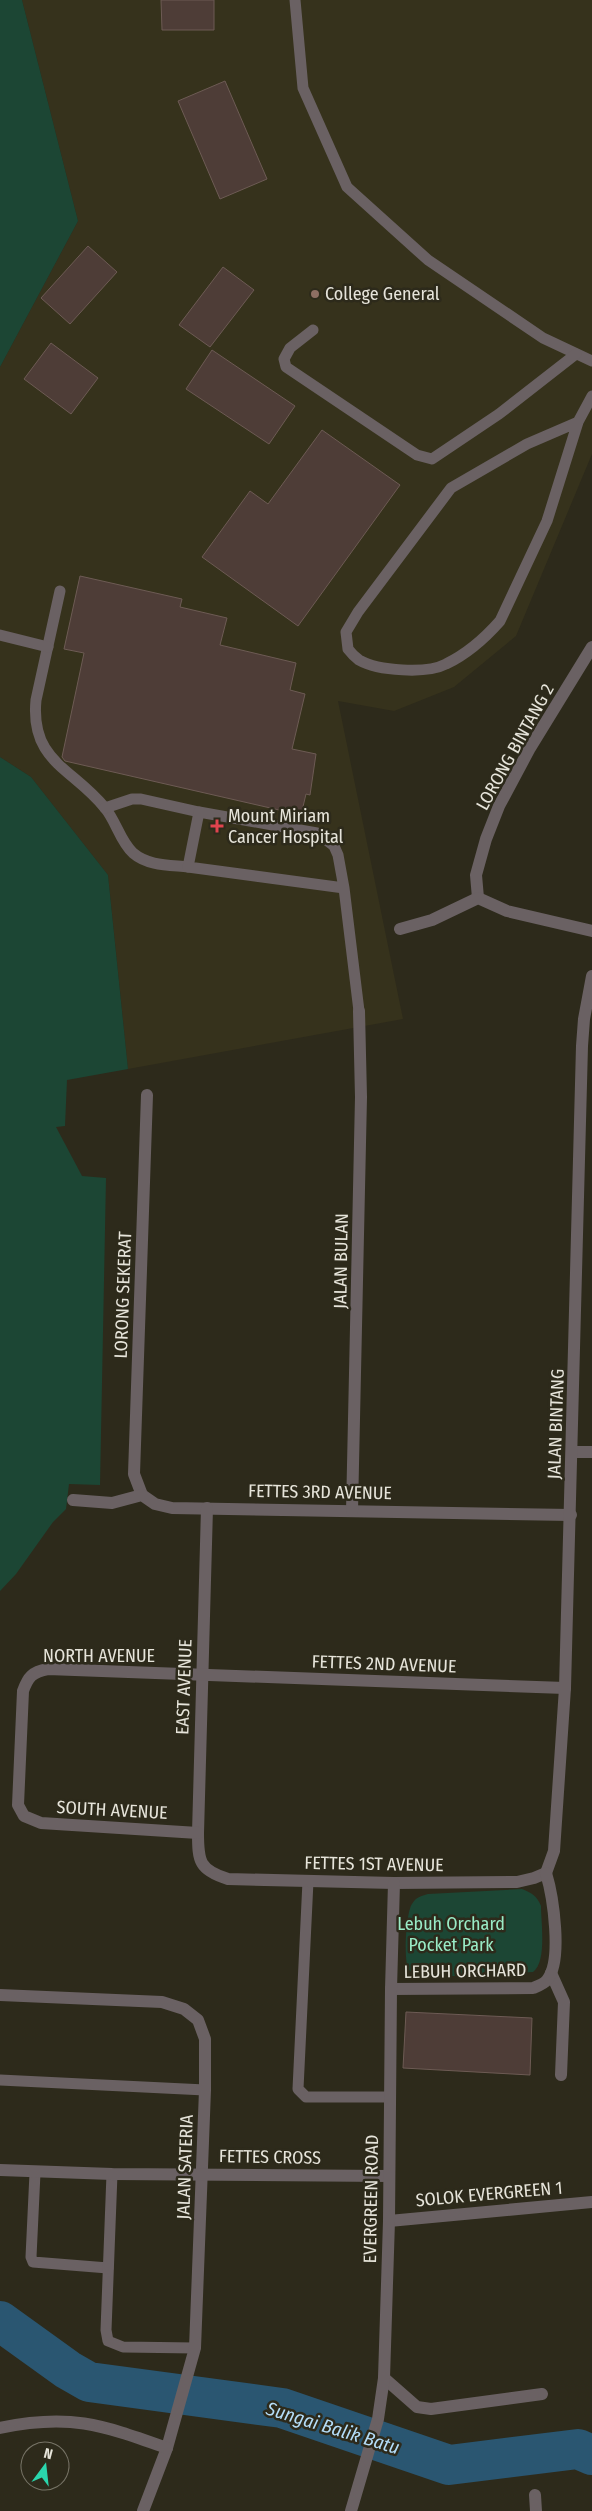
<svg xmlns="http://www.w3.org/2000/svg" width="592" height="2511" viewBox="0 0 592 2511" font-family="'Fira Sans Condensed',sans-serif">
<style>
.built{fill:#36321c}
.green{fill:#1c4634}
.lines{fill:none;stroke-linecap:round;stroke-linejoin:round}
.river{stroke:#2a5671;stroke-width:40}
.building{fill:#4e3d37;stroke:#6d5b54}
.lane{stroke:#6a6163;stroke-width:11}
.street{stroke:#6a6163;stroke-width:12}
.education-dot{fill:#8d6e63;stroke:#2d2a1b;stroke-width:2}
.health-dot{fill:#e0444e;stroke:#2d2a1b;stroke-width:2}
.labels{text-anchor:middle;dominant-baseline:central;stroke-width:5;stroke-linejoin:round;paint-order:stroke}
.poi-label{font-size:18px;fill:#e6e4da;stroke:#2d2a1b;text-anchor:start}
.street-label{font-size:18px;fill:#e6e4da;stroke:#2d2a1b}
.park-label{font-size:18px;fill:#99ebc6;stroke:#2d2a1b}
.water-label{font-size:19px;font-style:italic;fill:#b4ddf8;stroke:#2d2a1b}
</style>
<rect width="100%" height="100%" fill="#2d2a1b"/>
<!-- built -->
<path class="built" d="M 22,0 L 592,0 L 592,454 L 516,636 L 454,687 L 394,711 L 338,701 L 403,1019 L 128,1069 L 108,875 L 31,777 L 0,757 L 0,367 L 78,221 Z"/>
<!-- green -->
<g class="green">
<path d="M 0,0 L 22,0 L 78,221 L 0,367 Z"/>
<path d="M 0,757 L 31,777 L 108,875 L 128,1069 L 67,1080 L 65,1126 L 56,1127 L 82,1176 L 106,1178 L 100,1485 L 69,1484 L 66,1509 L 53,1522 L 16,1574 L 0,1591 Z"/>
<path d="M 522,1889 C 532,1893 537,1896 541,1906 C 541,1923 547,1962 533,1972 L 432,1977 C 424,1976 415,1976 409,1970 C 403,1963 406,1912 412,1904 C 416,1897 421,1896 428,1894 Z"/>
</g>
<g class="lines">
<!-- river -->
<path class="river" d="M 0,2321 L 68,2370 L 89,2382 L 282,2408 L 449,2465 L 578,2449 L 592,2455"/>
</g>
<!-- building -->
<g class="building">
<path d="M 161,0 L 214,0 L 214,30 L 162,30 Z"/>
<path d="M 225,81 L 267,179 L 220,199 L 178,101 Z"/>
<path d="M 88,246 L 117,272 L 70,324 L 41,298 Z"/>
<path d="M 223,267 L 254,290 L 210,347 L 179,325 Z"/>
<path d="M 51,343 L 98,378 L 71,414 L 24,379 Z"/>
<path d="M 212,350 L 295,406 L 269,444 L 186,389 Z"/>
<path d="M 322,430 L 400,485 L 298,626 L 202,557 L 250,491 L 268,504 Z"/>
<path d="M 80,576 L 182,599 L 180,607 L 227,618 L 220,645 L 296,663 L 290,690 L 305,694 L 292,749 L 316,754 L 310,795 L 306,794 L 301,815 L 65,761 L 62,757 L 84,653 L 64,649 Z"/>
<path d="M 406,2012 L 532,2018 L 530,2075 L 403,2068 Z"/>
</g>
<g class="lines">
<!-- lane -->
<g class="lane">
<path d="M 295,0 L 303,88 L 347,187 L 428,260 L 543,338 L 592,361"/>
<path d="M 313,330 L 290,348 L 284,359 L 286,367 L 417,455 L 432,459 L 499,414 L 576,354"/>
<path d="M 578,422 L 527,444 L 451,488 L 358,612 L 346,632 L 348,649 C 351,653 355,657 359,660 C 378,671 427,674 446,664 C 467,654 485,638 500,621 L 547,521 L 578,422 L 592,396"/>
<path d="M 60,591 L 36,700 C 30,762 73,768 105,808 C 116,821 120,841 133,853 C 148,866 170,865 188,867"/>
<path d="M 0,635 L 48,647"/>
<path d="M 105,808 L 132,799 L 141,799 L 199,812"/>
<path d="M 344,888 L 188,867 L 199,812 L 317,833 L 334,846 L 338,855 L 344,888 L 359,1011"/>
<path d="M 308,1881 L 298,2089 L 306,2097 L 390,2097"/>
<path d="M 0,2080 L 205,2090"/>
<path d="M 35,2173 L 31,2257 L 33,2262 L 108,2268"/>
<path d="M 112,2174 L 106,2330 L 108,2341 L 123,2347 L 195,2348"/>
</g>
<!-- street -->
<g class="street">
<path d="M 478,898 L 476,875 L 486,839 L 499,806 L 530,748 L 592,647"/>
<path d="M 400,929 L 432,920 L 478,898 L 507,911 L 592,931"/>
<path d="M 573,1452 L 592,1452"/>
<path d="M 142,1495 L 134,1474 L 147,1095"/>
<path d="M 73,1500 L 112,1503 L 142,1495 L 155,1504 L 172,1508 L 571,1515"/>
<path d="M 207,1508 L 198,1833 C 198,1861 199,1870 228,1879 L 394,1883 L 517,1882 L 534,1878 L 546,1873"/>
<path d="M 352,1511 L 361,1097 L 359,1011"/>
<path d="M 198,1833 L 41,1823 L 24,1816 L 18,1805 L 23,1691 C 28,1677 32,1672 48,1669 L 565,1688"/>
<path d="M 546,1873 L 554,1851 L 565,1688 L 582,1046 L 584,1019 L 592,976"/>
<path d="M 551,1973 L 564,2002 L 561,2075"/>
<path d="M 391,1989 L 533,1988 C 538,1986 544,1984 547,1980 C 563,1961 553,1896 546,1873"/>
<path d="M 0,1995 L 162,2002 L 184,2009 L 198,2020 L 205,2039 L 205,2090 L 195,2348 L 167,2448 L 143,2511"/>
<path d="M 0,2170 L 112,2174 L 389,2176"/>
<path d="M 389,2221 L 592,2202"/>
<path d="M 384,2378 L 417,2407 L 431,2409 L 542,2394"/>
<path d="M 0,2428 C 70,2413 102,2425 167,2448"/>
<path d="M 535,2495 L 536,2511"/>
<path d="M 351,2511 L 378,2419 L 384,2378 L 389,2221 L 391,1989 L 394,1883"/>
</g>
</g>
<!-- markers -->
<circle class="education-dot" cx="315" cy="294" r="5"/>
<path class="health-dot" d="M214.5 818.5h5v5h5v5h-5v5h-5v-5h-5v-5h5z"/>
<g class="labels">
<!-- poi labels -->
<g class="poi-label">
<text x="325" y="294">College General</text>
<text x="228" y="816">Mount Miriam<tspan x="228" dy="21">Cancer Hospital</tspan></text>
</g>
<!-- street labels -->
<g class="street-label">
<text transform="translate(515 747) rotate(-61)">LORONG BINTANG 2</text>
<text transform="translate(341 1261) rotate(-89)">JALAN BULAN</text>
<text transform="translate(123 1295) rotate(-88)">LORONG SEKERAT</text>
<text transform="translate(556 1424) rotate(-88)">JALAN BINTANG</text>
<text transform="translate(320 1492) rotate(1)">FETTES 3RD AVENUE</text>
<text x="99" y="1656">NORTH AVENUE</text>
<text transform="translate(384 1664) rotate(2)">FETTES 2ND AVENUE</text>
<text transform="translate(184 1687) rotate(-88)">EAST AVENUE</text>
<text transform="translate(112 1810) rotate(3)">SOUTH AVENUE</text>
<text transform="translate(374 1864) rotate(1)">FETTES 1ST AVENUE</text>
<text transform="translate(465 1971) rotate(-1)">LEBUH ORCHARD</text>
<text transform="translate(270 2157) rotate(1)">FETTES CROSS</text>
<text transform="translate(185 2167) rotate(-88)">JALAN SATERIA</text>
<text transform="translate(489 2194) rotate(-5)">SOLOK EVERGREEN 1</text>
<text transform="translate(371 2199) rotate(-89)">EVERGREEN ROAD</text>
</g>
<!-- park labels -->
<g class="park-label">
<text x="451" y="1924">Lebuh Orchard<tspan x="451" dy="21">Pocket Park</tspan></text>
</g>
<!-- water labels -->
<g class="water-label">
<text transform="translate(333 2428) rotate(17)">Sungai Balik Batu</text>
</g>
</g>
<!-- north arrow -->
<g transform="translate(45 2466) rotate(15)"><circle r="24" fill="#2d2a1b" stroke="#777467"/>
<path d="M0-4L9 19L0 12L-9 19Z" fill="#2ad5ac"/>
<text y="-8" font-size="14" font-weight="bold" text-anchor="middle" fill="#e6e4da">N</text>
</g>
</svg>
